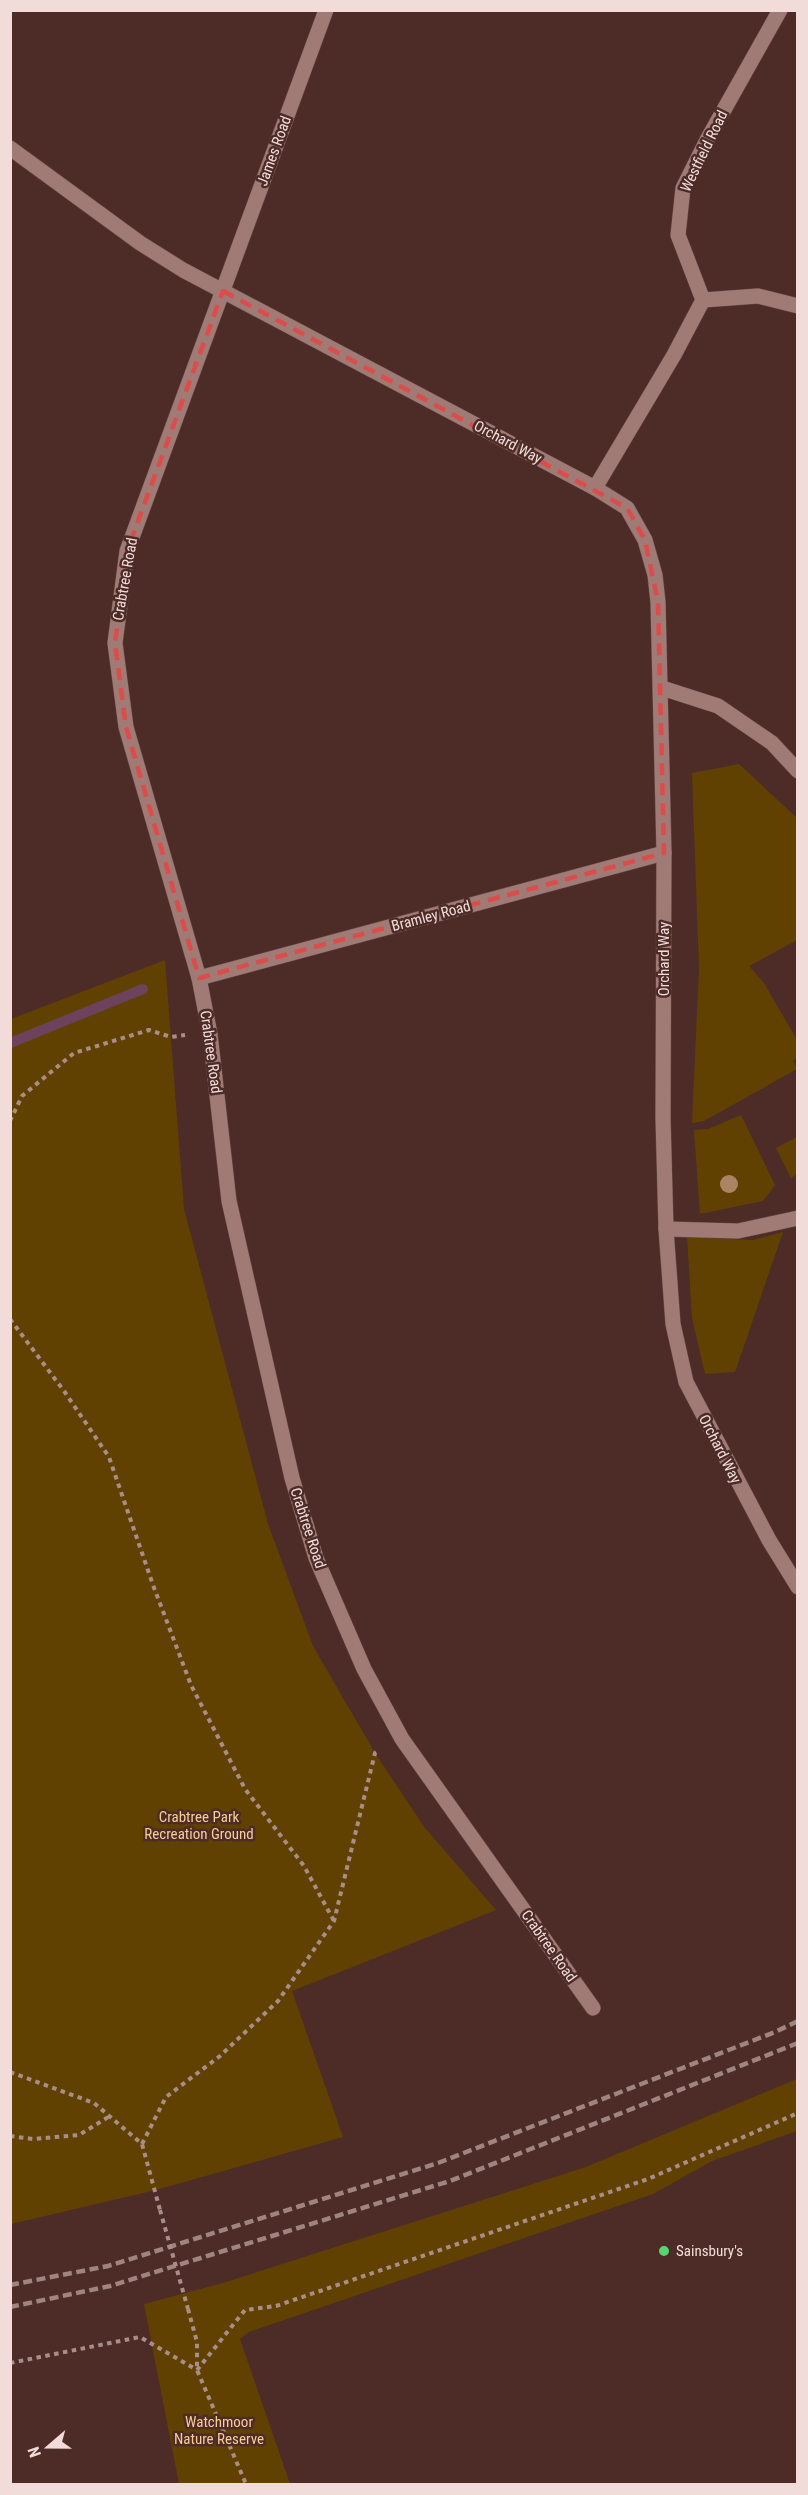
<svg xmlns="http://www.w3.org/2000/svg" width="808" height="2495" viewBox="0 0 808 2495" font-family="'Roboto Condensed',sans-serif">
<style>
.green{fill:#614101}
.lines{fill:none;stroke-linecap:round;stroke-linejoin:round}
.stream{stroke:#6c425c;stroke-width:10}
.minor-casing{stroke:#644844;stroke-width:16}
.path{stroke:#a88d89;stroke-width:4;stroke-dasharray:4.5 4.5;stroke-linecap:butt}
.minor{stroke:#a07a74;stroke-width:15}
.rail{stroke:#9f8480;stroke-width:4.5;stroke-dasharray:9 4.5;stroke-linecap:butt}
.path-bridge{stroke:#a88d89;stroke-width:4;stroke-dasharray:4.5 4.5;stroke-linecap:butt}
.tree{fill:#ab8563}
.marked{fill:none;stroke:#dc4c4b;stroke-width:4.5;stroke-dasharray:12 8;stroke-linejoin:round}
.poi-dot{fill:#56d671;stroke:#4d2c28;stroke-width:2}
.labels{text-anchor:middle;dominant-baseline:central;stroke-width:5;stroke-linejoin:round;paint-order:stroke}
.street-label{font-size:15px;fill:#f2dcd9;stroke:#4d2c28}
.park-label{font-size:15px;fill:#f8ce93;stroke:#4d2c28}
.poi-label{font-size:15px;fill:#f2dcd9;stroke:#4d2c28;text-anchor:start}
</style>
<rect width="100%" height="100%" fill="#4d2c28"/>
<!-- green -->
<g class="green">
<path d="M 739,764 L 797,818 L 797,940 L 749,966 L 764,983 L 797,1040 L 797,1058 L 793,1061 L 797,1069 L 704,1121 L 692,1123 L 699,969 L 692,773 Z"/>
<path d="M 165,960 L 184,1209 L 268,1524 L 313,1646 L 375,1753 L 425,1828 L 496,1910 L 292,1991 L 343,2137 L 156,2190 L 11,2224 L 11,1019 Z"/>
<path d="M 741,1115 L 775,1185 L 763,1201 L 700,1214 L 694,1130 L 708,1129 Z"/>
<path d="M 797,1137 L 797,1174 L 791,1178 L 776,1148 Z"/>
<path d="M 783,1232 L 735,1372 L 705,1374 L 692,1318 L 687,1237 L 753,1240 Z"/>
<path d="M 797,2079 L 797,2131 L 712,2161 L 653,2194 L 249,2332 L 240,2339 L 290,2484 L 179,2484 L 144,2304 L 223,2283 L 586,2167 Z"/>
</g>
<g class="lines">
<!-- stream -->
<path class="stream" d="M 10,1043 L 143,989"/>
<!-- minor casing -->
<g class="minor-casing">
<g id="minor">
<path d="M 326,10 L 127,551 L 115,643 L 126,727 L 199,978 L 210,1034 L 229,1201 L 292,1478 L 316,1558 L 364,1669 L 402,1739 L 593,2008"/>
<path d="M 10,148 L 140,243 L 183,270 L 595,488 L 627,508 L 645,540 L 655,575 L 658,602 L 664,853 L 663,1118 L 666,1229 L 673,1324 L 686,1382 L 769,1540 L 798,1587"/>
<path d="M 703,300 L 758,296 L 798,306"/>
<path d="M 595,488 L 674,355 L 703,300 L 678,235 L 683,188 L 707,140 L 780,10"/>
<path d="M 662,688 L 718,706 L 772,743 L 798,771"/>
<path d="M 199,978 L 664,853"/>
<path d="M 666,1229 L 738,1231 L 798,1218"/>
</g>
</g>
<!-- path -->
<g class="path">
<path d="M 10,1121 L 22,1096 L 74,1053 L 149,1030 L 171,1037 L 185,1035"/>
<path d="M 10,1319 L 64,1391 L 109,1457 L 153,1585 L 191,1685 L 245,1789 L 304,1866 L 334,1921"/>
<path d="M 10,2072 L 94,2103 L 142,2144 L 160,2210"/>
<path d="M 10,2136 L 33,2139 L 79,2135 L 110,2116"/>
<path d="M 142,2144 L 166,2097 L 220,2056 L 278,2001 L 334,1921 L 375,1753 L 378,1751"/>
<path d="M 188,2309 L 197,2342 L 197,2370 L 246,2484"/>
<path d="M 10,2363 L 140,2337 L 197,2370"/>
<path d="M 197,2370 L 245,2310 L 276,2306 L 648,2179 L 798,2113"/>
</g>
<!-- minor -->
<use href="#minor" class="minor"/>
<!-- rail -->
<g class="rail">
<path d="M 10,2285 L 108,2266 L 438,2163 L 775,2032 L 798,2021"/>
<path d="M 10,2307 L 110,2286 L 450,2181 L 798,2043"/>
</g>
<!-- path-bridge -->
<path class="path-bridge" d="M 160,2210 L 188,2309"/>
</g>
<!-- trees -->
<circle class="tree" cx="729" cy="1184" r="9"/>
<!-- marked area -->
<path class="marked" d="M 223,291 L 627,508 L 645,540 L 658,602 L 664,853 L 199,978 L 126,727 L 115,643 L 127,551 Z"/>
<!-- markers -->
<circle class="poi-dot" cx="664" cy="2251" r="6"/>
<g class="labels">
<!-- street labels -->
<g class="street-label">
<text transform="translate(274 151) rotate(-70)">James Road</text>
<text transform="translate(704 151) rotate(-64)">Westfield Road</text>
<text transform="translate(508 442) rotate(28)">Orchard Way</text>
<text transform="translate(125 579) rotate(-80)">Crabtree Road</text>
<text transform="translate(431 916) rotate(-15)">Bramley Road</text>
<text transform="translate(664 959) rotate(-90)">Orchard Way</text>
<text transform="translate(211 1052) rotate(82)">Crabtree Road</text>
<text transform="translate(720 1449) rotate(63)">Orchard Way</text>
<text transform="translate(308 1528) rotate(72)">Crabtree Road</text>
<text transform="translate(549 1946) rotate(55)">Crabtree Road</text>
</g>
<!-- park labels -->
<g class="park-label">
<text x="199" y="1817">Crabtree Park<tspan x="199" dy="17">Recreation Ground</tspan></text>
<text x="219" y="2422">Watchmoor<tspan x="219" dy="17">Nature Reserve</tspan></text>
</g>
<!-- poi labels -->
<g class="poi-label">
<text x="676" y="2251">Sainsbury's</text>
</g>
</g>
<!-- border -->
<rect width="808" height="2495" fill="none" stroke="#f2dcd9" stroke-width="24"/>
<!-- north arrow -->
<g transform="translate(48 2447) rotate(250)" stroke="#4d2c28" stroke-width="4.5" paint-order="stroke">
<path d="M0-4.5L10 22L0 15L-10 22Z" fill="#f2dcd9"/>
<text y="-9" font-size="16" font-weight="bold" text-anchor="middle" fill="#f2dcd9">N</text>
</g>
</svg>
